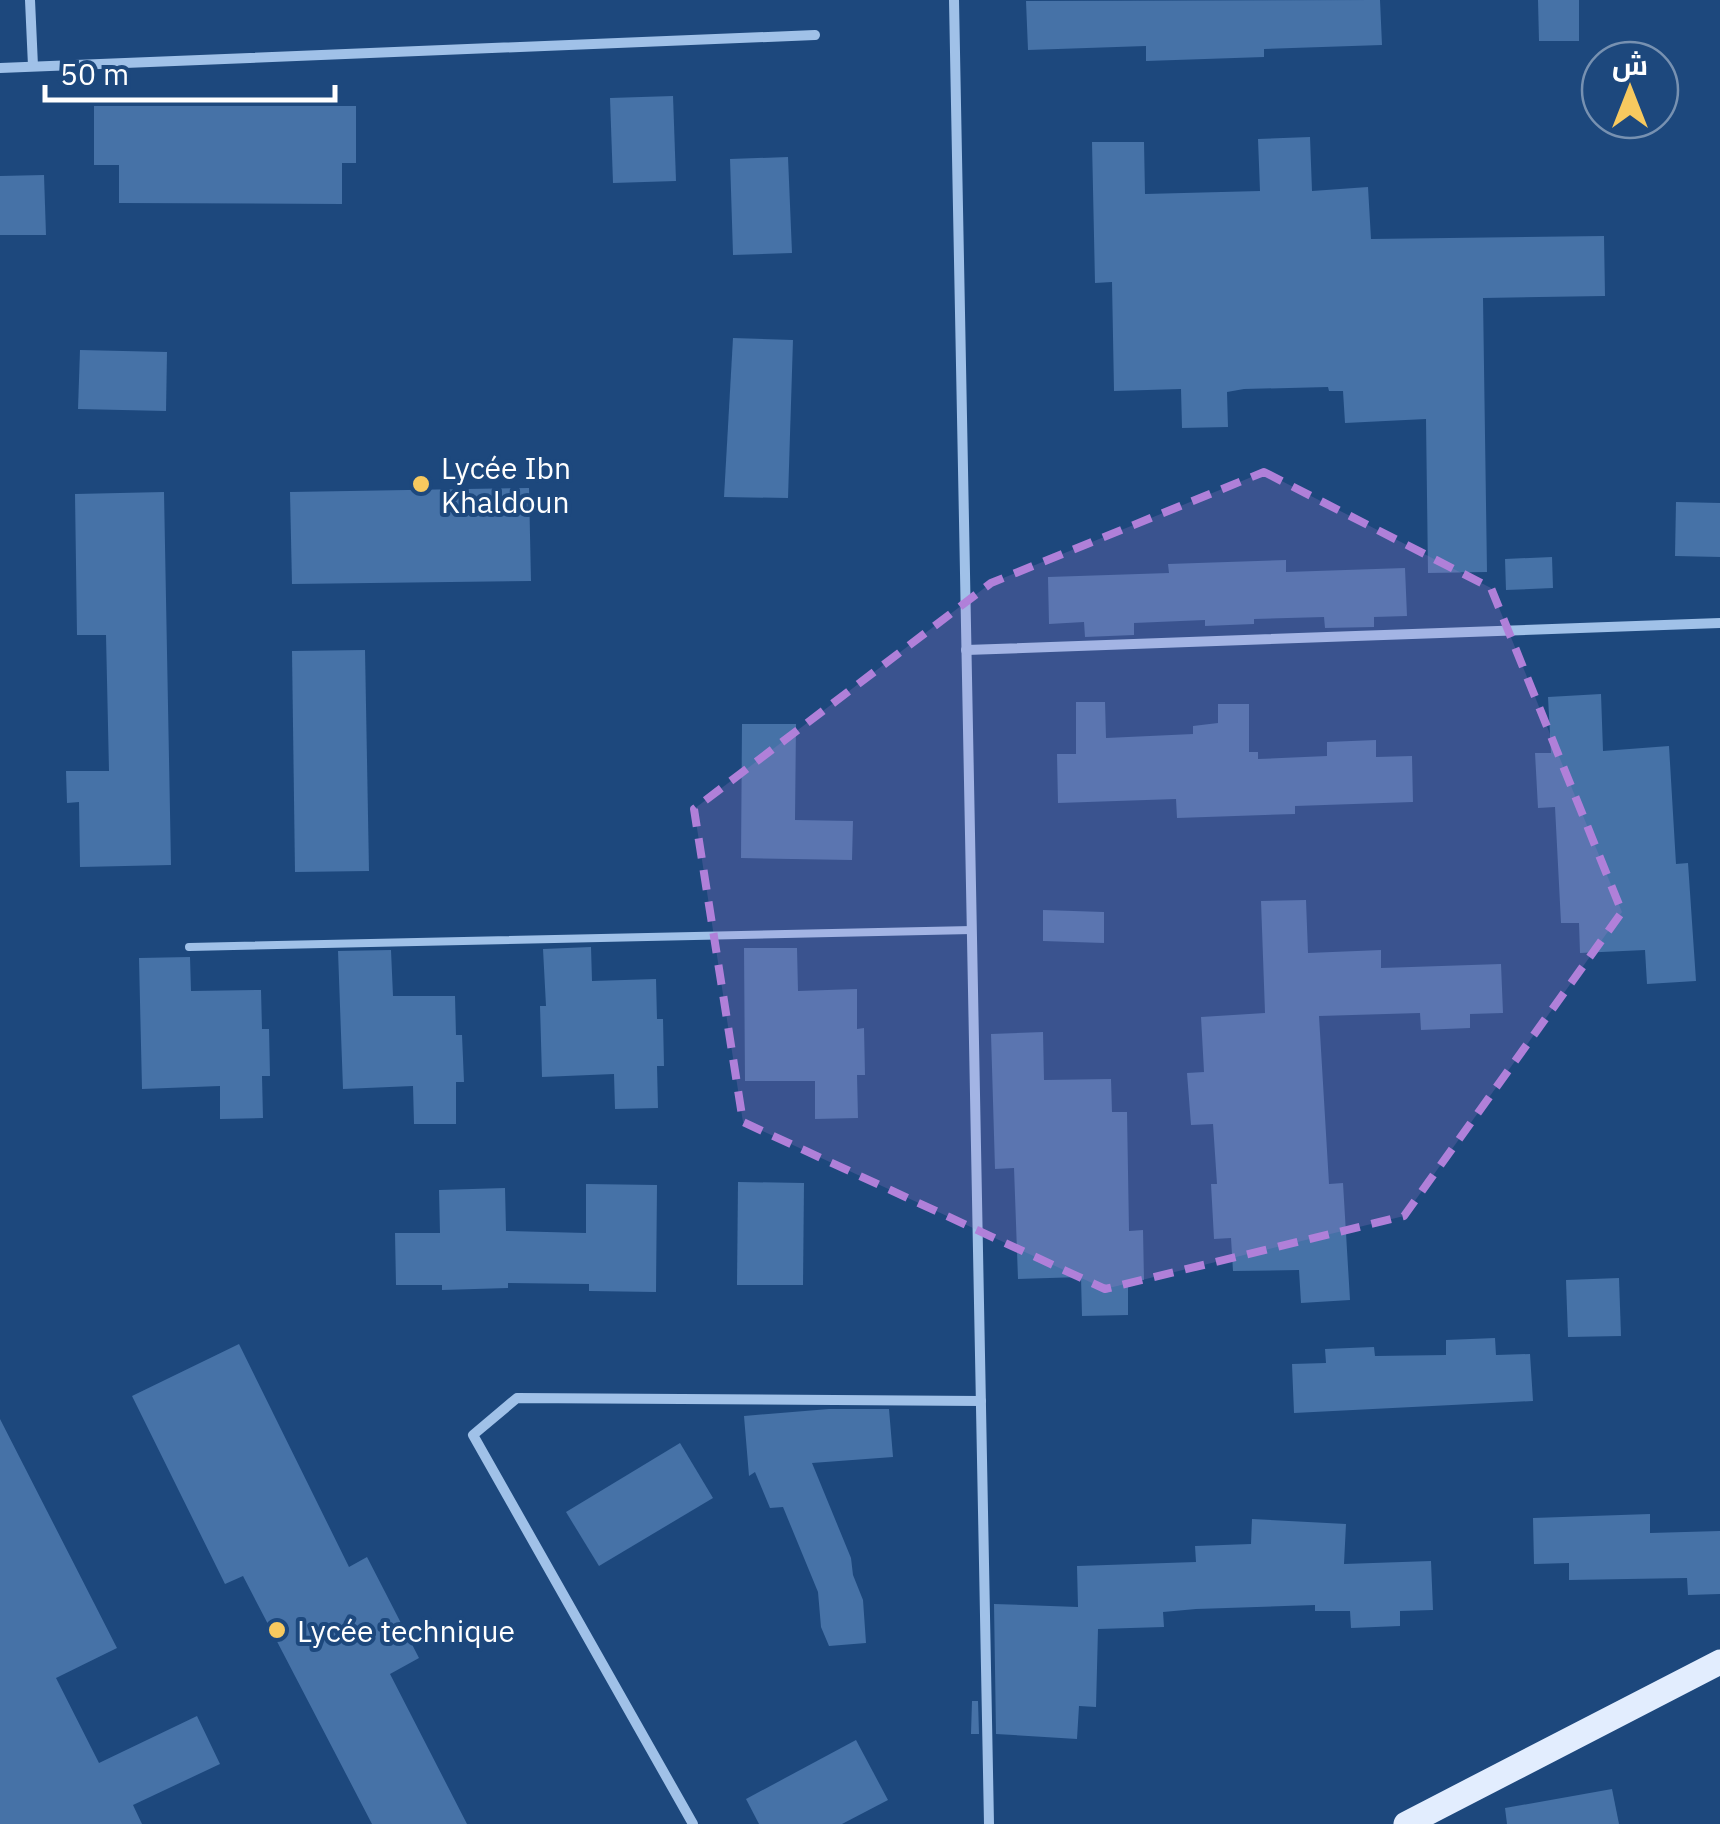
<svg xmlns="http://www.w3.org/2000/svg" width="1720" height="1824" viewBox="0 0 1720 1824" font-family="'IBM Plex Sans',Cairo,sans-serif">
<style>
.building{fill:#4672a7}
.lines{fill:none;stroke-linecap:round;stroke-linejoin:round}
.service{stroke:#a0c1e8;stroke-width:8}
.minor{stroke:#a0c1e8;stroke-width:10}
.primary{stroke:#e2edfe;stroke-width:25}
.marked{fill:#b080d9;fill-opacity:0.2;stroke:#b080d9;stroke-width:8;stroke-dasharray:20 12;stroke-linejoin:round}
.poi-dot{fill:#f7c95f;stroke:#1d487d;stroke-width:4}
.labels{text-anchor:middle;dominant-baseline:central;stroke-width:8;stroke-linejoin:round;paint-order:stroke}
.poi-label{font-size:30px;fill:#fff;stroke:#1d487d;text-anchor:start}
</style>
<rect width="100%" height="100%" fill="#1d487d"/>
<!-- building -->
<g class="building">
<path d="M 1380,0 L 1382,45 L 1264,49 L 1264,57 L 1146,61 L 1146,46 L 1028,50 L 1026,1 Z"/>
<path d="M 1538,0 L 1579,0 L 1579,41 L 1539,41 Z"/>
<path d="M 673,96 L 676,181 L 613,183 L 610,98 Z"/>
<path d="M 94,106 L 356,106 L 356,163 L 342,163 L 342,204 L 119,203 L 119,165 L 94,165 Z"/>
<path d="M 1310,137 L 1312,191 L 1368,187 L 1371,239 L 1604,236 L 1605,296 L 1483,298 L 1487,572 L 1428,573 L 1426,419 L 1345,423 L 1343,391 L 1329,391 L 1328,387 L 1244,389 L 1227,392 L 1228,427 L 1182,428 L 1181,389 L 1114,391 L 1112,282 L 1095,283 L 1092,142 L 1144,142 L 1145,194 L 1260,191 L 1258,139 Z"/>
<path d="M 788,157 L 792,253 L 733,255 L 730,159 Z"/>
<path d="M 44,175 L 46,235 L 0,235 L 0,176 Z"/>
<path d="M 733,338 L 793,340 L 788,498 L 724,497 Z"/>
<path d="M 80,350 L 167,352 L 166,411 L 78,409 Z"/>
<path d="M 529,488 L 531,581 L 292,584 L 290,492 Z"/>
<path d="M 164,492 L 171,865 L 80,867 L 79,802 L 67,803 L 66,771 L 109,771 L 106,635 L 77,635 L 75,494 Z"/>
<path d="M 1676,502 L 1720,503 L 1720,557 L 1675,556 Z"/>
<path d="M 1552,557 L 1553,588 L 1506,590 L 1505,559 Z"/>
<path d="M 1286,560 L 1286,572 L 1405,568 L 1407,616 L 1374,617 L 1374,627 L 1325,628 L 1324,617 L 1254,619 L 1254,624 L 1205,626 L 1205,620 L 1134,623 L 1134,635 L 1085,637 L 1084,622 L 1049,624 L 1048,577 L 1169,573 L 1168,564 Z"/>
<path d="M 365,650 L 369,871 L 295,872 L 292,651 Z"/>
<path d="M 1601,694 L 1603,751 L 1669,746 L 1676,864 L 1688,863 L 1696,981 L 1647,984 L 1645,950 L 1580,953 L 1579,923 L 1561,923 L 1555,807 L 1538,808 L 1535,753 L 1551,753 L 1548,697 Z"/>
<path d="M 1076,702 L 1105,702 L 1106,738 L 1193,734 L 1193,726 L 1218,723 L 1218,704 L 1249,704 L 1249,752 L 1258,752 L 1258,759 L 1327,756 L 1327,742 L 1376,740 L 1376,757 L 1412,756 L 1413,802 L 1295,806 L 1295,814 L 1177,818 L 1176,799 L 1058,803 L 1057,754 L 1076,754 Z"/>
<path d="M 742,724 L 796,724 L 795,820 L 853,821 L 852,860 L 741,858 Z"/>
<path d="M 1306,900 L 1308,953 L 1381,950 L 1381,968 L 1501,964 L 1503,1013 L 1470,1014 L 1470,1028 L 1421,1030 L 1420,1013 L 1319,1016 L 1329,1184 L 1343,1183 L 1350,1300 L 1301,1303 L 1299,1270 L 1233,1271 L 1231,1238 L 1214,1239 L 1211,1184 L 1217,1184 L 1213,1124 L 1191,1125 L 1187,1073 L 1204,1072 L 1201,1017 L 1265,1013 L 1261,901 Z"/>
<path d="M 1043,910 L 1104,912 L 1104,943 L 1043,941 Z"/>
<path d="M 591,947 L 592,981 L 656,979 L 657,1019 L 663,1019 L 664,1066 L 657,1066 L 658,1108 L 615,1109 L 614,1074 L 542,1077 L 540,1006 L 546,1006 L 543,949 Z"/>
<path d="M 744,948 L 797,948 L 798,991 L 857,989 L 857,1029 L 864,1028 L 865,1075 L 857,1075 L 858,1118 L 815,1119 L 815,1081 L 745,1081 Z"/>
<path d="M 391,950 L 393,996 L 455,996 L 456,1035 L 462,1035 L 464,1082 L 456,1082 L 456,1124 L 414,1124 L 413,1086 L 343,1089 L 338,951 Z"/>
<path d="M 190,957 L 191,991 L 261,990 L 262,1029 L 269,1029 L 270,1076 L 262,1076 L 263,1118 L 220,1119 L 220,1086 L 142,1089 L 139,958 Z"/>
<path d="M 1043,1032 L 1044,1080 L 1111,1079 L 1112,1112 L 1127,1112 L 1129,1231 L 1143,1230 L 1144,1280 L 1128,1280 L 1128,1315 L 1082,1316 L 1081,1277 L 1018,1279 L 1014,1168 L 995,1169 L 991,1034 Z"/>
<path d="M 738,1182 L 804,1183 L 803,1285 L 737,1285 Z"/>
<path d="M 586,1184 L 657,1185 L 656,1292 L 589,1291 L 589,1284 L 508,1283 L 508,1288 L 442,1290 L 442,1285 L 396,1285 L 395,1233 L 440,1233 L 439,1190 L 505,1188 L 506,1231 L 586,1233 Z"/>
<path d="M 1619,1278 L 1621,1336 L 1568,1337 L 1566,1280 Z"/>
<path d="M 1495,1338 L 1496,1355 L 1530,1354 L 1533,1401 L 1294,1413 L 1292,1364 L 1326,1363 L 1325,1349 L 1374,1347 L 1375,1356 L 1446,1355 L 1446,1340 Z"/>
<path d="M 239,1344 L 349,1567 L 367,1557 L 419,1658 L 390,1674 L 467,1824 L 372,1824 L 243,1576 L 225,1584 L 132,1396 Z"/>
<path d="M 829,1409 L 889,1409 L 893,1457 L 812,1463 L 851,1558 L 853,1575 L 863,1600 L 866,1643 L 829,1646 L 821,1627 L 818,1592 L 783,1507 L 770,1508 L 755,1472 L 749,1476 L 744,1416 Z"/>
<path d="M 0,1419 L 117,1648 L 56,1678 L 99,1763 L 197,1716 L 220,1764 L 133,1805 L 142,1824 L 0,1824 Z"/>
<path d="M 680,1443 L 713,1498 L 599,1566 L 566,1512 Z"/>
<path d="M 1650,1514 L 1650,1533 L 1720,1531 L 1720,1594 L 1688,1595 L 1687,1578 L 1569,1580 L 1569,1563 L 1534,1564 L 1533,1518 Z"/>
<path d="M 1252,1519 L 1346,1524 L 1344,1564 L 1431,1561 L 1433,1610 L 1400,1611 L 1400,1626 L 1351,1628 L 1350,1611 L 1315,1611 L 1315,1605 L 1196,1609 L 1163,1612 L 1164,1627 L 1098,1629 L 1096,1707 L 1079,1706 L 1077,1739 L 996,1734 L 994,1604 L 1078,1607 L 1077,1566 L 1196,1562 L 1195,1546 L 1251,1544 Z"/>
<path d="M 972,1701 L 978,1701 L 979,1734 L 971,1734 Z"/>
<path d="M 856,1740 L 888,1800 L 842,1824 L 759,1824 L 746,1799 Z"/>
<path d="M 1612,1789 L 1619,1824 L 1507,1824 L 1505,1808 Z"/>
</g>
<g class="lines">
<!-- service -->
<path class="service" d="M 189,947 L 972,930"/>
<!-- minor -->
<g class="minor">
<path d="M 30,0 L 33,66"/>
<path d="M 954,0 L 989,1824"/>
<path d="M 0,68 L 815,35"/>
<path d="M 966,650 L 1720,623"/>
<path d="M 693,1824 L 473,1435 L 517,1398 L 981,1401"/>
</g>
<!-- primary -->
<path class="primary" d="M 1406,1824 L 1720,1662"/>
</g>
<!-- marked area -->
<path class="marked" d="M 1264,472 L 1491,588 L 1622,912 L 1404,1216 L 1105,1289 L 743,1122 L 694,809 L 991,583 Z"/>
<!-- markers -->
<g class="poi-dot">
<circle cx="421" cy="484" r="10"/>
<circle cx="277" cy="1630" r="10"/>
</g>
<g class="labels">
<!-- poi labels -->
<g class="poi-label">
<text x="441" y="467">Lycée Ibn<tspan x="441" dy="34">Khaldoun</tspan></text>
<text x="297" y="1630">Lycée technique</text>
</g>
</g>
<!-- north arrow -->
<g transform="translate(1630 90)"><circle r="48" fill="#1d487d" stroke="#7791b1" stroke-width="2.5"/>
<path d="M0-8L18 38L0 25L-18 38Z" fill="#f7c95f"/>
<text y="-15" font-size="28" font-weight="bold" text-anchor="middle" fill="#ffffff">ش</text>
</g>
<!-- scale -->
<path d="M45 85v15h290v-15" fill="none" stroke="#ffffff" stroke-width="5"/>
<text x="60" y="85" font-size="30" fill="#ffffff" stroke="#1d487d" stroke-width="8" paint-order="stroke">50 m</text>
</svg>
